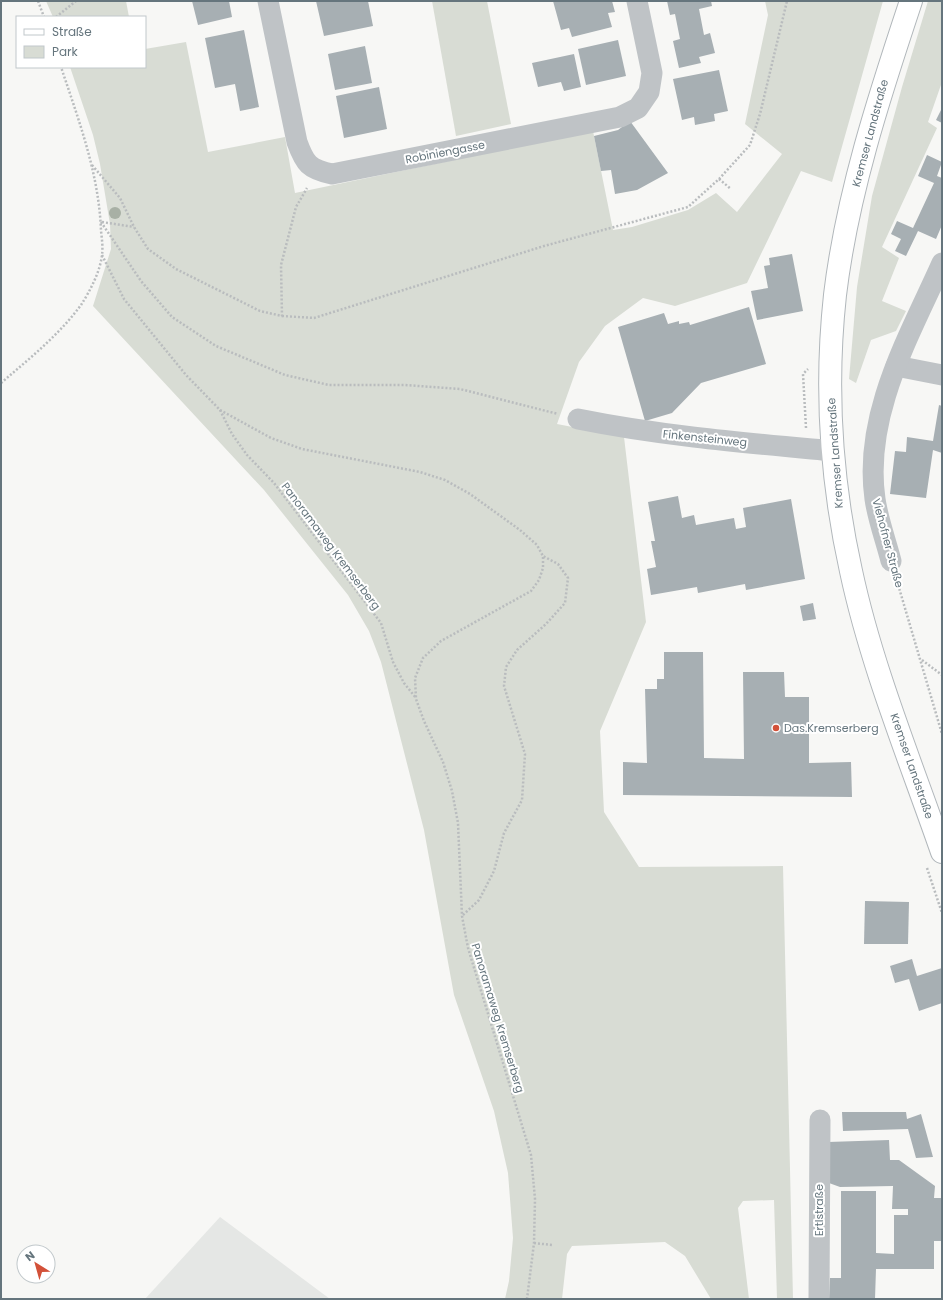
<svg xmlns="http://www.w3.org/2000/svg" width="943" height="1300" viewBox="0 0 943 1300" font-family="Poppins,sans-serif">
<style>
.built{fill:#e5e7e5}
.green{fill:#d8dcd4}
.building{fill:#a7afb3}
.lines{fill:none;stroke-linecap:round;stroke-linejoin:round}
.secondary-casing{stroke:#b1b7bb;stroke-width:24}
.path{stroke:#b9bcbe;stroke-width:2.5;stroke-dasharray:2 2;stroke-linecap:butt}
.minor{stroke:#bfc3c6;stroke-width:21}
.secondary{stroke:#fff;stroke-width:22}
.tree{fill:#a8b0a5}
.poi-dot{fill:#d35139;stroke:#fff;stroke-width:1.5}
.labels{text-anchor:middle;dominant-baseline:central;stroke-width:4;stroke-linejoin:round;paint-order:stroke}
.street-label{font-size:11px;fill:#65757d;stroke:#fff}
.poi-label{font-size:11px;fill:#65757d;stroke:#fff;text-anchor:start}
</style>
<rect width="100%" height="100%" fill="#f7f7f5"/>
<!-- built -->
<path class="built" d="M 220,1217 L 330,1299 L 145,1299 Z"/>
<!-- green -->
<g class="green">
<path d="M 46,1 L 126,1 L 129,17 L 53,17 Z"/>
<path d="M 432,1 L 487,1 L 511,124 L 456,136 Z"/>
<path d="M 765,1 L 883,1 L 832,182 L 801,171 L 747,283 L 675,306 L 643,298 L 605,326 L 579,362 L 557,424 L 624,437 L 646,622 L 600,731 L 604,812 L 639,867 L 783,866 L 793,1299 L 777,1299 L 774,1200 L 743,1201 L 738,1208 L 749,1299 L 711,1299 L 685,1256 L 665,1242 L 572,1246 L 567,1254 L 562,1299 L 505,1299 L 509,1281 L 513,1238 L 508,1173 L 494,1111 L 454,995 L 424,830 L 381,662 L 369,631 L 348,595 L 264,490 L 93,306 L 111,249 L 110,224 L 100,164 L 93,135 L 70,67 L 145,67 L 145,49 L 186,42 L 208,152 L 285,137 L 295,193 L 593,131 L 613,230 L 632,227 L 688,210 L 716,193 L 737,212 L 782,154 L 745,124 L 768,15 Z"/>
<path d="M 928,1 L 942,1 L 942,82 L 928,122 L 937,128 L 882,247 L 899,258 L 882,301 L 906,311 L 896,331 L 871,340 L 856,383 L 849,379 L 857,287 L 872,196 L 902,87 Z"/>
</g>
<!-- building -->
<g class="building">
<path d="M 192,1 L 229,1 L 232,17 L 198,25 Z"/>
<path d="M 316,1 L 368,1 L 373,26 L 324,36 Z"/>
<path d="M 553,1 L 612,1 L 615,12 L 608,13 L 612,27 L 572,37 L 569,28 L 561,30 Z"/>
<path d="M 667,1 L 711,1 L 712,6 L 699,9 L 704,35 L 710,33 L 715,53 L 699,57 L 701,63 L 679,68 L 673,41 L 680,39 L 675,14 L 670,15 Z"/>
<path d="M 244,30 L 259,107 L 240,111 L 235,84 L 215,88 L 205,38 Z"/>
<path d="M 618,40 L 626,76 L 586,85 L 578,49 Z"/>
<path d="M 365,46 L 372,83 L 335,90 L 328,54 Z"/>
<path d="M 574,54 L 581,87 L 564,91 L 561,82 L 538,87 L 532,63 Z"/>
<path d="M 719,70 L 728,111 L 714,114 L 715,121 L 695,125 L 694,117 L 682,120 L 673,79 Z"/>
<path d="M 379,87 L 387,129 L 344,138 L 336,96 Z"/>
<path d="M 942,108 L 942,123 L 936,120 Z"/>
<path d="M 630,121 L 668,173 L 637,190 L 615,194 L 611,170 L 601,171 L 594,136 L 618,130 Z"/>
<path d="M 927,155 L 942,162 L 937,176 L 942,178 L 942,225 L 936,239 L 918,231 L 906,256 L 895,251 L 901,239 L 891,234 L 897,221 L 913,228 L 934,183 L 918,176 Z"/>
<path d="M 792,254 L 803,311 L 757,320 L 751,291 L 768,288 L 764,266 L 770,265 L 769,258 Z"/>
<path d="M 749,307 L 766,364 L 701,383 L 672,413 L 645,421 L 618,327 L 664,313 L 668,324 L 679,321 L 679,324 L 689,322 L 690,325 Z"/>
<path d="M 939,405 L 942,406 L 942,453 L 933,450 L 926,498 L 890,494 L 895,451 L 906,452 L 907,437 L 933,441 Z"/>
<path d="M 678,496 L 682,518 L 694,515 L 696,525 L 734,518 L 736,529 L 746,527 L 743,508 L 791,499 L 805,579 L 746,590 L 745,584 L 698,593 L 697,587 L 651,595 L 647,569 L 656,567 L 651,541 L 655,541 L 648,502 Z"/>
<path d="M 813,603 L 816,619 L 803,621 L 800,606 Z"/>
<path d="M 664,652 L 703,652 L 704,758 L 744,759 L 743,672 L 784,672 L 785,697 L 809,697 L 809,763 L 851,762 L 852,797 L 623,795 L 623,762 L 647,763 L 645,689 L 657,689 L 657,679 L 664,679 Z"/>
<path d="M 865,901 L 909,902 L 908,944 L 864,944 Z"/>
<path d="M 912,959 L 917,976 L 942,968 L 942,1003 L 919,1011 L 909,979 L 895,983 L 890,966 Z"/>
<path d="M 842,1112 L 906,1112 L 907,1119 L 921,1114 L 933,1157 L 916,1158 L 908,1129 L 843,1131 Z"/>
<path d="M 889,1140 L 890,1160 L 899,1160 L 935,1186 L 934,1198 L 942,1198 L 942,1241 L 934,1241 L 934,1269 L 876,1269 L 875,1299 L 829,1299 L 830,1278 L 841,1278 L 841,1191 L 876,1191 L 876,1253 L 894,1254 L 894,1215 L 908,1215 L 908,1209 L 892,1209 L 893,1186 L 840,1187 L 829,1183 L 828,1142 Z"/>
</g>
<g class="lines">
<!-- secondary casing -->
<g class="secondary-casing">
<path id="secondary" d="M 911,1 C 879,97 847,195 835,295 C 825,387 831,481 851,571 C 871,665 910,760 942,852"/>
</g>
<!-- path -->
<g class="path">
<path d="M 38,1 L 44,17"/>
<path d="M 56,17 L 76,1"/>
<path d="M 92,165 L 120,198 L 134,227 L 148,249 L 176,269 L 260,311 L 282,316 L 281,265 L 296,207 L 307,188"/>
<path d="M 719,179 L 731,189"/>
<path d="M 101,222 L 141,281 L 172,317 L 216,346 L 285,375 L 329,385 L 405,385 L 460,389 L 558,414"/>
<path d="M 102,222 L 134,227"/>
<path d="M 102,255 L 124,299 L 186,375 L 220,410 L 271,438 L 302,449 L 420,472 L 445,480 L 470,494 L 520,530 L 537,545 L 543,556 L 543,568 L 539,580 L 531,591 L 441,641 L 423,658 L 415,678 L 416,699 L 424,721 L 443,762 L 452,791 L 458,823 L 462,916 L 468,948 L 531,1155 L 535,1199 L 534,1243 L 527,1299"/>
<path d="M 282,316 L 314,318 L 544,246 L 688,207 L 719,179 L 750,145 L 760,114 L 787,1"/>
<path d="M 1,383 C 29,359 59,335 81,305 C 90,291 100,272 102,255 C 103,248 102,239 101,231 C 99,174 79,121 61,67"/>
<path d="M 220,410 L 232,434 L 247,455 L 274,483 L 381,623 L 393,662 L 404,683 L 416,698"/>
<path d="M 806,428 L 803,374 L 808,369"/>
<path d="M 897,581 L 942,734"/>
<path d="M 922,660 L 942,675"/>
<path d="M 927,868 L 942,913"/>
<path d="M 463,915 L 479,900 L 494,871 L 504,833 L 522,800 L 525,754 L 504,686 L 506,667 L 517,650 L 546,624 L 565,603 L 568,578 L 558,564 L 543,556"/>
<path d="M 534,1243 L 552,1245"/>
</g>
<!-- minor -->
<g class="minor">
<path d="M 268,1 L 297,142 C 305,164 309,169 332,174 L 620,117 L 638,108 L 649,92 L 652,73 L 637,1"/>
<path d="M 896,366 L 942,375"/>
<path d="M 578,419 C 662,436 747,443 833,451"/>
<path d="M 891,561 C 886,541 878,520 875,499 C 863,415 909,337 942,263"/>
<path d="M 819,1299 L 820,1120"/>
</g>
<!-- secondary -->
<use href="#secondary" class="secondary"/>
</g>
<!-- trees -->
<circle class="tree" cx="115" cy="213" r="6"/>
<!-- markers -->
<circle class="poi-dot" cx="776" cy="728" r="4"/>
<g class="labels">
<!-- street labels -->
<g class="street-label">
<text transform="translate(870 133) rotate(-75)">Kremser Landstraße</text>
<text transform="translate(445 152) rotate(-11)">Robiniengasse</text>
<text transform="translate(705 438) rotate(6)">Finkensteinweg</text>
<text transform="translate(835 453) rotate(-94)">Kremser Landstraße</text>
<text transform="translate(888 543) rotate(75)">Viehofner Straße</text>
<text transform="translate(331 546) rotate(53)">Panoramaweg Kremserberg</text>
<text transform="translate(912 766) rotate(71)">Kremser Landstraße</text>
<text transform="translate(498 1018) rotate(73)">Panoramaweg Kremserberg</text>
<text transform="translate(819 1210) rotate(-90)">Ertlstraße</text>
</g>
<!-- poi labels -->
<g class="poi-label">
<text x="784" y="728">Das.Kremserberg</text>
</g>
</g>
<!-- border -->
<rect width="943" height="1300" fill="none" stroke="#65757d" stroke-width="4"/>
<!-- legend -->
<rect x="16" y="16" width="130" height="52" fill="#ffffff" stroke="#c1c8cb"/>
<rect x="24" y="29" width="20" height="6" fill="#ffffff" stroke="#c1c8cb"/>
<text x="52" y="36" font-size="12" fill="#65757d">Straße</text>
<rect x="24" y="46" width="20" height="12" fill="#d8dcd4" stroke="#c1c8cb"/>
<text x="52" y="56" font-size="12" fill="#65757d">Park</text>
<!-- north arrow -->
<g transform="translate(36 1264) rotate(323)"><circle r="19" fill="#ffffff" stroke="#c1c8cb"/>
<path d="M0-3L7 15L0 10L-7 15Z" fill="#d35139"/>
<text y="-6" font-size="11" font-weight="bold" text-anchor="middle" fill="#65757d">N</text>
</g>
</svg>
